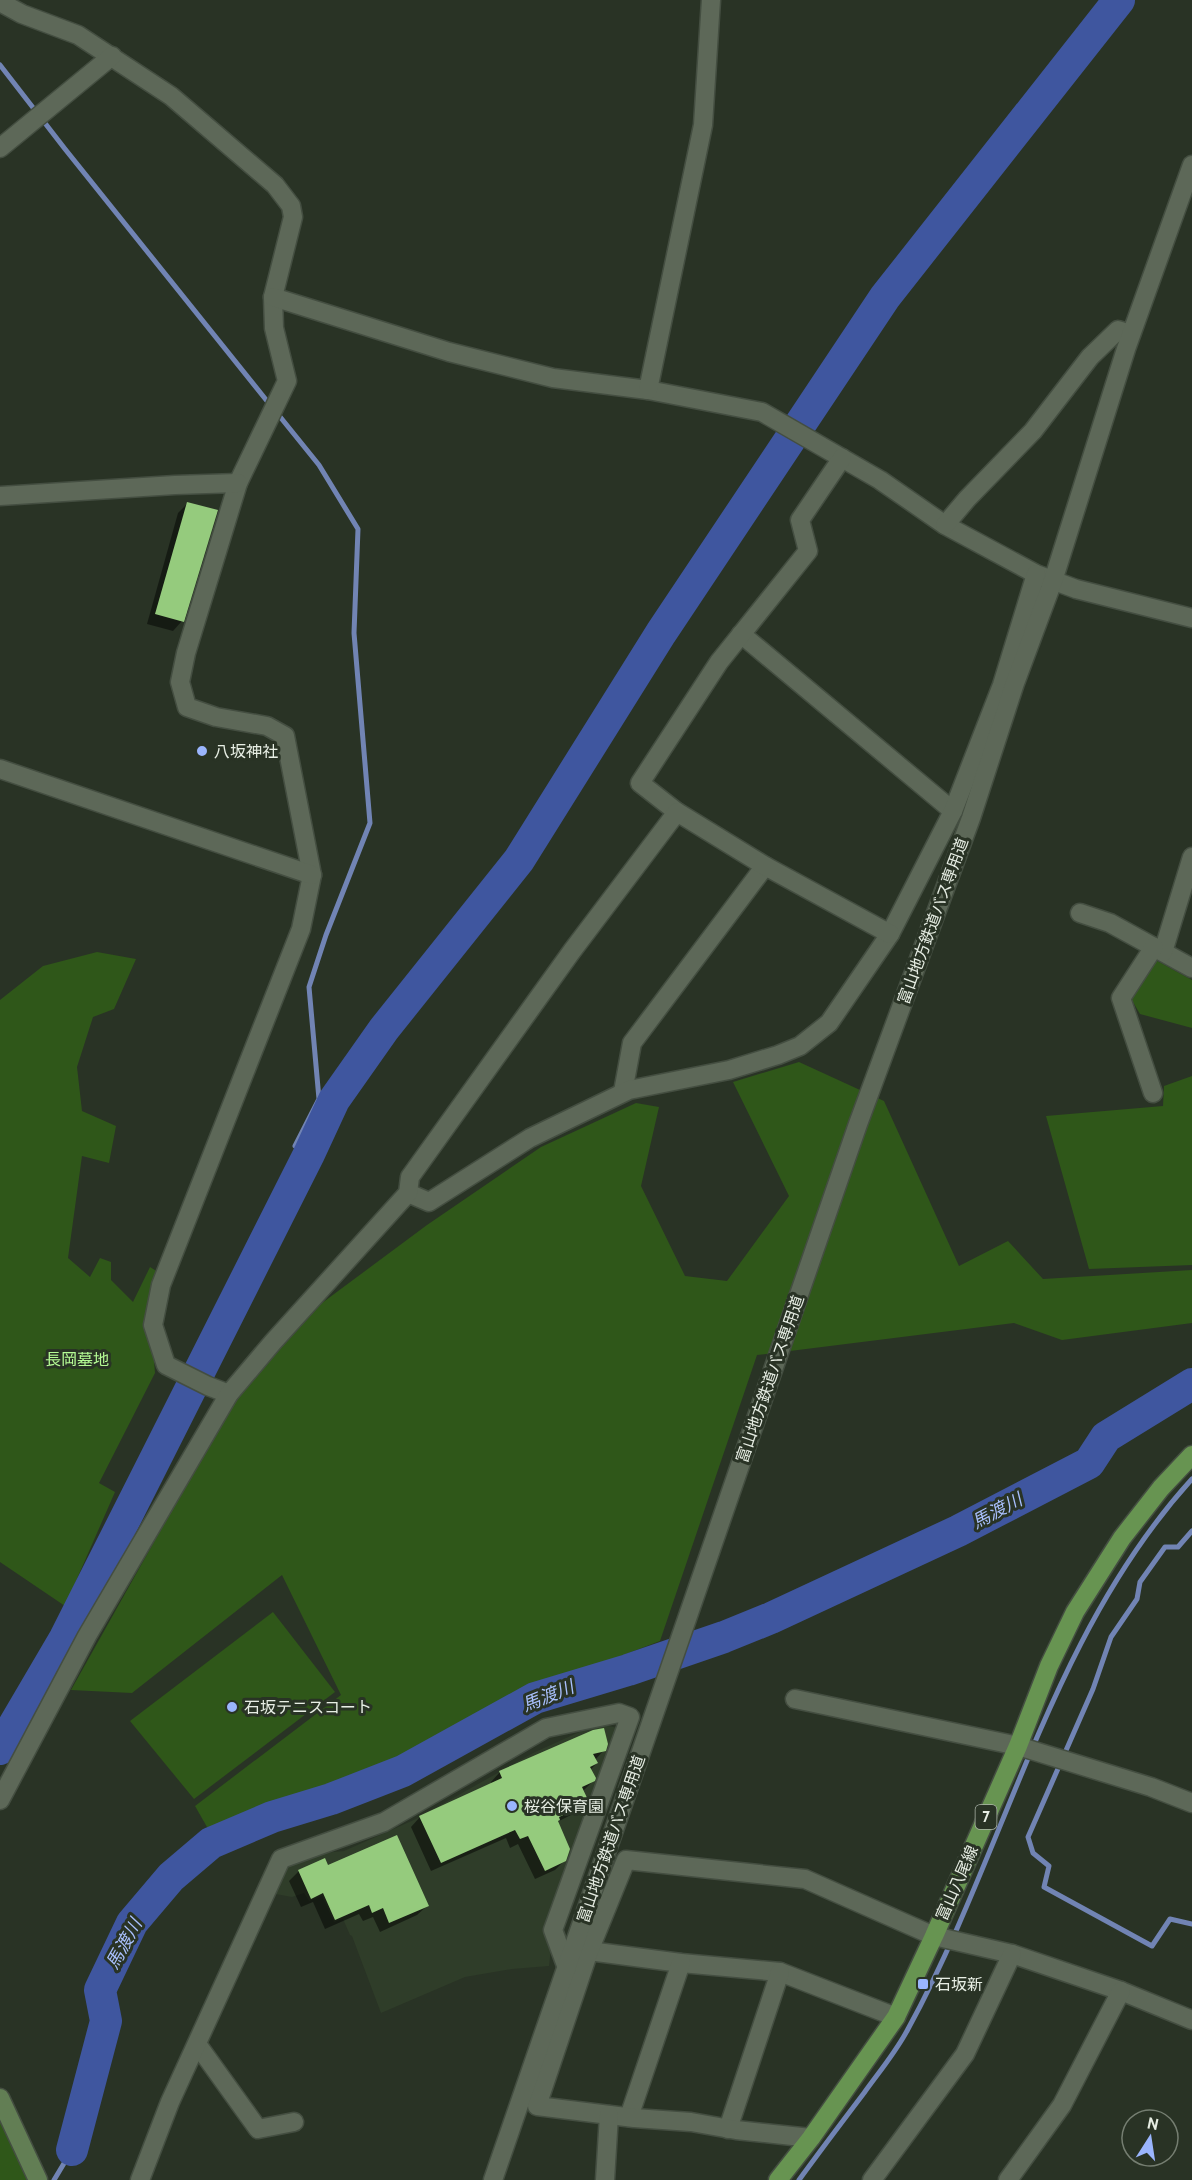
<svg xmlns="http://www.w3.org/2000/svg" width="1192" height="2180" viewBox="0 0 1192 2180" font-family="Cabin,'Noto Sans JP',sans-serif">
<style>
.built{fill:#2f3d29}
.green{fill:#2f5719}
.shadow{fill:#0007}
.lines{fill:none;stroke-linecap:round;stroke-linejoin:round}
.stream{stroke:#7184b4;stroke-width:5}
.river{stroke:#3f569f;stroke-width:32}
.building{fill:#95cb7d}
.minor-casing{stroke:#444e41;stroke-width:21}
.tertiary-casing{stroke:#444e41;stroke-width:21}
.secondary-casing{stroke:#444e41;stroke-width:21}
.primary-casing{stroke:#444e41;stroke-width:21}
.minor{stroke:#5d6858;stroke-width:18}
.tertiary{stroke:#5d6858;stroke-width:18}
.secondary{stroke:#627e54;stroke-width:18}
.primary{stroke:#679451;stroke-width:18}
.poi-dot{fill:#9ab5fd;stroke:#293325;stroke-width:2}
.labels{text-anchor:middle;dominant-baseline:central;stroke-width:6;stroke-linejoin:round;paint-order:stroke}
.shield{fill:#293325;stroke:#aeb6ab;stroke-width:1.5}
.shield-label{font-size:15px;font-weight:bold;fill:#e7eee4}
.poi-label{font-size:16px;fill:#e7eee4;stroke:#293325;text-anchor:start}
.street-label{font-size:16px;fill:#e7eee4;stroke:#293325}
.park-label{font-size:16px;fill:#b5fb95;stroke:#293325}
.water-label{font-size:18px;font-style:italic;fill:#a8bffc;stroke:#293325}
</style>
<rect width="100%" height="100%" fill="#293325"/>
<!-- built -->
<path class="built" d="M 597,1724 L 619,1728 L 553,1930 L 549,1966 L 512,1969 L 465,1977 L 381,2013 L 352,1936 L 350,1935 L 343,1919 L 334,1922 L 322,1896 L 309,1901 L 304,1893 L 292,1897 L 259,1891 L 271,1865 L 322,1853 L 344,1851 L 416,1819 L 533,1753 Z"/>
<!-- green -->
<g class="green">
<path d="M 97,952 L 136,959 L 114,1009 L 93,1017 L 77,1067 L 82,1111 L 116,1126 L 109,1163 L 82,1156 L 68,1258 L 90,1277 L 100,1258 L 111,1262 L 111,1280 L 133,1302 L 150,1267 L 161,1274 L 153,1348 L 155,1373 L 99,1483 L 115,1492 L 65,1606 L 0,1562 L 0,1000 L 43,966 Z"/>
<path d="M 1152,958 L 1192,980 L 1192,1028 L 1140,1014 L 1130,997 Z"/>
<path d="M 799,1062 L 884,1101 L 959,1266 L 1008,1241 L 1043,1279 L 1192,1270 L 1192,1323 L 1062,1340 L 1014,1323 L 757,1355 L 660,1641 L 526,1692 L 413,1758 L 211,1834 L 195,1806 L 341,1695 L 282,1575 L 132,1693 L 71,1690 L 233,1401 L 322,1303 L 427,1225 L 541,1147 L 636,1103 L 659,1107 L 641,1186 L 685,1276 L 727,1281 L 789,1196 L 733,1082 Z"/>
<path d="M 1192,1076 L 1192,1265 L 1089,1269 L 1046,1116 L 1163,1106 L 1164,1086 Z"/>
<path d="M 273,1612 L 335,1692 L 194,1799 L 130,1721 Z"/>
<path d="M 0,2118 L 27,2180 L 0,2180 Z"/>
</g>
<!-- shadow -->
<g class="shadow">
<path d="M 188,503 L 182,621 L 173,631 L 147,624 L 178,513 Z"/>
<path d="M 604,1750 L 595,1760 L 597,1763 L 590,1770 L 594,1780 L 584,1790 L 585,1803 L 575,1813 L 557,1822 L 565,1860 L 555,1870 L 535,1879 L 518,1844 L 510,1848 L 506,1838 L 431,1871 L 411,1827 L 420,1817 L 492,1784 L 491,1782 L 500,1772 Z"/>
<path d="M 328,1867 L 427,1906 L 417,1915 L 380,1932 L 373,1917 L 363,1921 L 359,1914 L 325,1929 L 313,1902 L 301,1907 L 289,1881 L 299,1871 Z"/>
</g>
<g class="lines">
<!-- stream -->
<g class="stream">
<path d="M 0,65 L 65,149 L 271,406"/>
<path d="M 277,413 L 319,465 L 358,529 L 354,633 L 370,823 L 326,935 L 309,987 L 319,1099 L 295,1146 L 309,1154"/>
<path d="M 1192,1531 L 1178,1547 L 1165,1547 L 1140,1582 L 1137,1599 L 1111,1637 L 1093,1689 L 1028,1837 L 1033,1853 L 1049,1866 L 1044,1887 L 1152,1946 L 1170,1919 L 1192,1924"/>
<path d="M 54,2180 L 72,2150"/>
<path d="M 799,2180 C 820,2151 842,2122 864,2093 C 879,2072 896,2052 908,2029 C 1007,1848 1050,1635 1192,1479"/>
</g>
<!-- river -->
<g class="river">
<path d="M 0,1749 L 65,1638 L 309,1154 L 334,1100 L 384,1029 L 519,860 L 661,633 L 885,297 L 1119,0"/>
<path d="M 72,2150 L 106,2021 L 100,1990 L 132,1923 L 171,1877 L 211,1843 L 272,1817 L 331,1799 L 403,1771 L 535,1698 L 628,1670 L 724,1637 L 771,1618 L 958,1531 L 1089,1463 L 1106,1437 L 1192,1384"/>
</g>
</g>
<!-- building -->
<g class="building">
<path d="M 187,502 L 218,510 L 184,622 L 155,614 Z"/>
<path d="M 604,1728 L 608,1744 L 606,1751 L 593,1754 L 598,1763 L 590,1767 L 596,1778 L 595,1781 L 582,1787 L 588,1800 L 587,1804 L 559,1817 L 560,1820 L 558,1821 L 570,1849 L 566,1861 L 545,1871 L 528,1836 L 520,1839 L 515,1830 L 441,1863 L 419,1816 L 502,1778 L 499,1771 L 593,1730 Z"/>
<path d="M 397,1835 L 429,1906 L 389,1923 L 383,1908 L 372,1913 L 369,1905 L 335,1920 L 323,1893 L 311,1899 L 298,1870 L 325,1858 L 328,1865 Z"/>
</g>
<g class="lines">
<!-- minor casing -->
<g class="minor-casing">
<g id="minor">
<path d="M 0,2 L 22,14 L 78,35 L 171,96 L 275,185 L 291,206 L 293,217 L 273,297 L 274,328 L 287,381 L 238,483 L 186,653 L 180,682 L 187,707 L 216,717 L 267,726 L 285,736 L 312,875 L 301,929 L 161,1285 L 153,1325 L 166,1365 L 208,1386 L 229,1394"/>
<path d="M 273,297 L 449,352 L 553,378 L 648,390 L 762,412 L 880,480 L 945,525 L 1036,574 L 1076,589 L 1192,618"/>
<path d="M 648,390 L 703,125 L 711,0"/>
<path d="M 0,496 L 175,485 L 238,483"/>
<path d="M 945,525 L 967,499 L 1033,431 L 1090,357 L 1118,330 L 1131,334"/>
<path d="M 741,634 L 953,811"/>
<path d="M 0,769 L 312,875"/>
<path d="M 677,812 L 640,783 L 719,662 L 808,551 L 800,520 L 842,458"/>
<path d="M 1080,913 L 1110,923 L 1192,968"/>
<path d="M 1163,952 L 1192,857"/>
<path d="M 623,1092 L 632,1043 L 765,866"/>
<path d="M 1153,1093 L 1121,998 L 1154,947"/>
<path d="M 408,1193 L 429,1202 L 530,1138 L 629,1090 L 729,1070 L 778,1055 L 800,1046 L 829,1023 L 890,934 L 953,811 L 1002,685 L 1036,574"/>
<path d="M 795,1699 L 1018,1746"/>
<path d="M 0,1800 L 87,1636 L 229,1394 L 273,1342 L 408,1193 L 410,1177 L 572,951 L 677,812 L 765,866 L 890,934"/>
<path d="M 589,1951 L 681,1963 L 780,1972 L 896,2017"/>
<path d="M 197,2044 L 258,2129 L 294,2122"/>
<path d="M 629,2117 L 681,1963"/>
<path d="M 728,2129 L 780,1972"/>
<path d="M 811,2138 L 736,2130 L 691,2122 L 634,2118 L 537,2106 L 589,1951 L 626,1860 L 805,1879 L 934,1936 L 1012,1954 L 1121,1991 L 1192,2020"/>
<path d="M 140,2180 L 170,2102 L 281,1859 L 384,1822 L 546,1728 L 619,1713 L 630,1717 L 553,1930 L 567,1968"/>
<path d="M 493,2180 L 858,1124 L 971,818 L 1015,683 L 1053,581 L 1126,349 L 1192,165"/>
<path d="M 605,2180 L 609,2115"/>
<path d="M 872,2180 L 965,2054 L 1012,1954"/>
<path d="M 1008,2180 L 1062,2105 L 1121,1991"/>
</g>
</g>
<!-- tertiary casing -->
<g class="tertiary-casing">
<g id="tertiary">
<path d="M 0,148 L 112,56"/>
<path d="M 1018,1746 L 1151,1787 L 1192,1803"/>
</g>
</g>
<!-- secondary casing -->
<g class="secondary-casing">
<path id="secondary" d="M 0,2098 L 38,2180"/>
</g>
<!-- primary casing -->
<g class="primary-casing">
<path id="primary" d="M 778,2180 L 811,2138 L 896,2017 L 934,1936 L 1018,1746 L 1049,1666 L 1075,1612 L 1122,1538 L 1161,1488 L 1192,1455"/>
</g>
<!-- minor -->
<use href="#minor" class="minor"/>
<!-- tertiary -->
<use href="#tertiary" class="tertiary"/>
<!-- secondary -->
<use href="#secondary" class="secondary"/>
<!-- primary -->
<use href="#primary" class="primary"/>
</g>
<!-- markers -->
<g class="poi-dot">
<circle cx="202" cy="751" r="6"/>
<circle cx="232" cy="1707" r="6"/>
<circle cx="512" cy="1806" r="6"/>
<rect x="917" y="1978" width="12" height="12" rx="3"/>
</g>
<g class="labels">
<!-- shield labels -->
<rect class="shield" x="975.5" y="1805" width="21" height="24" rx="4.5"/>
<g class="shield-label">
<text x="986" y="1817">7</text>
</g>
<!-- poi labels -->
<g class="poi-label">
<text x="214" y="751">八坂神社</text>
<text x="244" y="1707">石坂テニスコート</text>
<text x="524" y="1806">桜谷保育園</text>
<text x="935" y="1984">石坂新</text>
</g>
<!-- street labels -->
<g class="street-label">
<text transform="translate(933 921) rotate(-70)">富山地方鉄道バス専用道</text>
<text transform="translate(770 1379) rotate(-71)">富山地方鉄道バス専用道</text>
<text transform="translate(611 1839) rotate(-71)">富山地方鉄道バス専用道</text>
<text transform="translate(957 1883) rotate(-66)">富山八尾線</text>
</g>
<!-- park labels -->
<g class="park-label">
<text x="77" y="1359">長岡墓地</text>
</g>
<!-- water labels -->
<g class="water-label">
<text transform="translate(997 1511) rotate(-28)">馬渡川</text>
<text transform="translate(548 1696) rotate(-22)">馬渡川</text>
<text transform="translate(124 1944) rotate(-61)">馬渡川</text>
</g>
</g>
<!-- north arrow -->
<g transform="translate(1150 2138) rotate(12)"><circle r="28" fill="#293325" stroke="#757e71" stroke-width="1.5"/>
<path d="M0-4.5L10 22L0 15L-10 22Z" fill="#9ab5fd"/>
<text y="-9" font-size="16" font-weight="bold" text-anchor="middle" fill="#e7eee4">N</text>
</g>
</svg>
